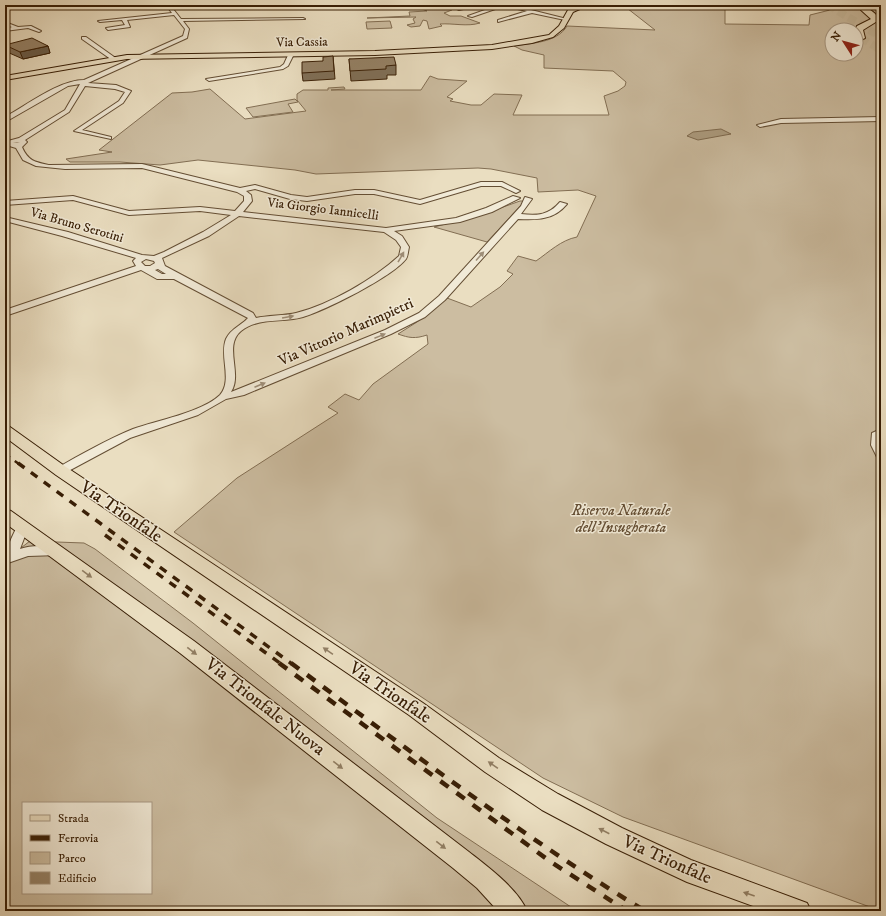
<svg xmlns="http://www.w3.org/2000/svg" width="886" height="916" viewBox="0 0 886 916" font-family="'IM FELL DW Pica',serif">
<style>
.green{fill:#ccbda1;stroke:#826e53;fill-rule:evenodd}
.water{fill:#ad9d81;stroke:#7e6a4f}
.lines{fill:none;stroke-linecap:round;stroke-linejoin:round}
.highway-tunnel{stroke:#c6b89b;stroke-width:8;stroke-dasharray:8 4;stroke-linecap:butt}
.minor-casing{stroke:#644e34;stroke-width:2}
.major-casing{stroke:#381e05;stroke-width:2}
.highway-casing{stroke:#381e05;stroke-width:2}
.minor{fill:#f1ead7;fill-rule:evenodd}
.major{fill:#eadec1;fill-rule:evenodd}
.highway{fill:#eadec1;fill-rule:evenodd}
.rail-far2{stroke:#381e05;stroke-width:2.5;stroke-dasharray:6 6;stroke-linecap:butt}
.rail-far1{stroke:#381e05;stroke-width:3.5;stroke-dasharray:8 8;stroke-linecap:butt}
.rail{stroke:#381e05;stroke-width:4.5;stroke-dasharray:10 10;stroke-linecap:butt}
.wall{fill:#807059;stroke:#381e05}
.shaded-wall{fill:#685b48;stroke:#381e05}
.building{fill:#958267;stroke:#381e05}
.oneway{fill:#9e8e78}
.oneway2{fill:#917e63}
.labels{text-anchor:middle;dominant-baseline:central;stroke-width:3;stroke-linejoin:round;paint-order:stroke}
.far-street-label{font-size:13px;fill:#381e05;stroke:#f1ead7}
.street-label{font-size:15px;fill:#381e05;stroke:#f1ead7}
.park-label{font-size:15px;font-style:italic;fill:#644e34;stroke:#f1ead7}
.near-street-label{font-size:18px;fill:#381e05;stroke:#f1ead7}
</style>
<rect width="100%" height="100%" fill="#eadec1"/>
<filter id="stains"><feTurbulence type="fractalNoise" baseFrequency=".005" numOctaves="4"/><feColorMatrix values="0 0 0 0 .2 0 0 0 0 .09 0 0 0 0 .02 0 0 0 .5 -.17"/></filter>
<radialGradient id="worn" r=".72"><stop offset=".6" stop-color="#630" stop-opacity="0"/><stop offset="1" stop-color="#630" stop-opacity=".3"/></radialGradient>
<!-- green -->
<g class="green">
<path d="M 412,5 L 442,5 L 451,7 L 452,10 L 444,13 L 450,16 L 461,16 L 480,23 C 467,27 453,23 440,24 L 442,26 L 429,29 L 427,21 L 423,20 L 420,26 L 411,27 L 407,25 L 415,23 L 413,19 L 416,17 L 367,18 L 410,16 L 409,12 L 427,11 Z"/>
<path d="M 623,5 L 725,5 L 725,24 L 809,25 L 810,15 L 834,9 L 827,5 L 881,5 L 881,911 L 623,817 L 543,778 L 174,532 L 237,478 L 338,413 L 328,407 L 345,394 L 359,400 L 373,384 L 428,344 L 427,335 C 415,339 409,338 398,334 L 417,322 L 447,298 L 471,307 L 500,287 L 513,274 L 507,271 L 518,256 L 536,261 C 549,252 561,240 577,237 L 596,196 L 578,190 L 538,192 L 537,178 L 491,169 L 478,168 L 316,174 L 295,170 L 198,160 L 160,165 L 120,162 L 70,162 L 66,159 L 112,152 L 99,150 L 172,93 L 192,92 L 210,89 L 245,119 L 306,111 L 297,100 L 297,94 L 303,90 L 328,90 L 328,88 L 344,87 L 345,89 L 331,90 L 421,90 L 430,76 L 438,79 L 467,81 L 447,97 L 453,99 L 450,101 L 471,105 L 481,105 L 494,94 L 522,95 L 513,115 L 609,115 L 604,96 L 618,91 L 625,86 L 626,82 L 613,71 L 544,68 L 544,55 L 522,50 L 514,46 C 531,43 557,43 567,26 L 655,30 ZM 832,30 L 856,30 L 856,54 L 832,54 Z"/>
<path d="M 390,21 L 392,28 L 367,29 L 366,22 Z"/>
<path d="M 295,99 L 298,102 L 288,104 L 293,112 L 253,117 L 246,108 Z"/>
<path d="M 520,201 L 523,201 L 522,204 L 487,242 L 434,227 L 481,215 Z"/>
<path d="M 30,541 L 84,543 L 95,549 L 193,623 L 437,818 L 577,911 L 5,911 L 5,560 ZM 23,803 L 151,803 L 151,893 L 23,893 Z"/>
</g>
<!-- water -->
<path class="water" d="M 721,129 L 731,134 L 698,140 L 687,136 L 693,132 Z"/>
<g class="lines">
<!-- highway-tunnel -->
<g class="highway-tunnel">
<path d="M 828,5 L 881,37"/>
<path d="M 863,5 L 871,9"/>
<path d="M 861,38 L 881,50"/>
</g>
<!-- minor casing -->
<g class="minor-casing">
<g id="minor">
<path d="M 166,5 L 170,5 L 181,19 L 303,18 L 305,19 L 183,21 L 189,29 L 187,38 L 88,83 L 116,85 L 131,91 L 123,103 L 82,130 L 111,137 L 111,139 L 74,131 L 119,101 L 125,92 L 115,89 L 85,86 L 69,112 L 25,140 L 27,142 L 22,147 C 28,161 35,162 49,165 L 142,164 L 240,188 L 255,185 L 291,195 L 307,197 L 355,190 L 374,190 L 420,200 L 481,182 L 502,182 L 520,191 L 516,193 L 501,186 L 481,186 L 420,204 L 374,194 L 355,194 L 307,201 L 290,199 L 255,189 L 246,191 L 251,195 L 252,201 L 243,212 L 386,228 L 456,218 L 486,208 L 513,196 L 520,198 L 492,212 L 460,222 L 394,231 L 402,236 L 409,247 C 408,251 408,256 406,259 C 392,277 326,310 303,317 C 283,323 258,317 241,331 C 223,346 243,374 231,392 L 385,330 L 419,313 L 439,296 L 521,206 L 525,197 L 532,199 L 521,214 C 538,216 549,215 560,202 L 567,204 C 554,220 537,220 518,219 L 445,300 L 425,317 L 391,334 L 244,395 L 226,399 L 198,415 L 130,438 L 61,475 L 55,471 L 57,468 C 82,454 106,440 133,429 C 155,421 203,412 220,395 C 233,380 219,356 226,339 C 231,328 241,326 248,318 L 174,279 L 157,279 L 141,270 L 5,316 L 5,310 L 136,266 L 133,261 L 136,258 L 62,236 L 5,221 L 5,217 L 68,232 L 142,255 L 154,256 L 164,252 L 203,232 L 231,215 L 200,211 L 129,215 L 73,200 L 5,205 L 5,201 L 73,196 L 129,211 L 200,207 L 235,211 L 244,201 L 244,196 L 237,192 L 142,168 L 65,169 L 36,166 L 23,160 L 16,148 L 6,145 L 8,141 L 19,138 L 65,110 L 80,84 L 68,86 L 7,121 L 5,122 L 5,117 C 27,105 59,80 84,80 L 183,36 L 185,29 L 174,15 L 127,20 L 130,27 L 108,30 L 106,28 L 125,25 L 122,20 L 100,22 L 98,21 L 172,13 ZM 17,142 L 20,142 L 13,143 ZM 239,216 L 384,232 L 396,240 L 401,247 L 399,256 C 374,279 329,305 296,313 C 283,316 269,315 256,318 L 253,313 L 165,266 L 162,258 L 209,236 ZM 146,259 L 154,261 L 155,263 L 150,266 L 145,266 L 141,262 ZM 158,269 L 166,274 L 162,274 L 155,270 Z"/>
<path d="M 473,5 L 482,5 L 459,10 L 457,9 Z"/>
<path d="M 499,5 L 511,5 L 567,19 L 565,20 L 532,13 L 498,22 L 498,20 L 527,11 L 504,6 L 472,17 L 468,16 Z"/>
<path d="M 5,22 L 18,27 L 31,26 L 41,31 L 39,32 L 28,28 L 5,31 L 5,29 L 12,27 L 5,25 Z"/>
<path d="M 82,37 L 86,37 L 117,59 L 112,60 L 82,39 Z"/>
<path d="M 289,53 L 294,54 L 288,66 L 283,69 L 209,81 L 206,79 L 280,67 L 284,64 Z"/>
<path d="M 881,117 L 881,121 L 781,123 L 760,127 L 757,125 L 781,119 Z"/>
<path d="M 881,429 L 881,458 L 877,457 L 871,445 L 872,433 Z"/>
<path d="M 22,524 L 26,525 L 28,528 L 20,549 C 31,545 48,545 59,549 L 61,552 L 59,555 L 28,556 L 5,564 C 5,551 12,536 18,525 Z"/>
</g>
</g>
<!-- major casing -->
<g class="major-casing">
<g id="major">
<path d="M 580,5 L 589,5 L 573,12 L 564,28 L 553,37 L 532,43 L 492,49 L 375,55 L 127,59 L 5,80 L 5,76 L 127,55 L 375,51 L 492,45 L 549,35 L 559,26 L 568,10 Z"/>
<path d="M 5,425 L 10,427 L 66,467 L 423,703 L 499,758 L 558,794 L 622,828 L 691,860 L 807,903 L 811,911 L 767,911 L 687,882 L 606,844 L 542,810 L 485,772 L 409,715 L 56,475 L 5,437 Z"/>
<path d="M 5,509 L 11,511 L 194,641 L 469,852 C 488,867 518,889 527,911 L 498,911 L 477,888 L 453,868 L 180,653 L 5,523 Z"/>
</g>
</g>
<!-- highway casing -->
<g class="highway-casing">
<path id="highway" d="M 861,8 C 868,7 877,13 879,20 L 863,30 L 865,38 L 861,40 L 857,38 L 855,30 L 857,26 L 871,19 L 861,10 Z"/>
</g>
<!-- minor -->
<use href="#minor" class="minor"/>
<!-- major -->
<use href="#major" class="major"/>
<!-- highway -->
<use href="#highway" class="highway"/>
<!-- rail-far2 -->
<path class="rail-far2" d="M 5,454 L 19,464"/>
<!-- rail-far1 -->
<g class="rail-far1">
<path d="M 18,463 L 292,664"/>
<path d="M 105,535 L 281,664"/>
</g>
<!-- rail -->
<g class="rail">
<path d="M 279,663 L 551,862 L 627,911"/>
<path d="M 291,663 C 407,749 522,836 645,911"/>
</g>
</g>
<!-- wall -->
<g class="wall">
<path d="M 5,45 L 48,46 L 50,53 L 23,59 L 7,52 Z"/>
<path d="M 333,56 L 335,79 L 303,81 L 302,73 L 323,61 Z"/>
<path d="M 349,59 L 396,65 L 396,75 L 387,75 L 387,79 L 351,81 Z"/>
</g>
<!-- shaded-wall -->
<path class="shaded-wall" d="M 48,46 L 50,53 L 23,59 L 20,52 Z"/>
<!-- building -->
<g class="building">
<path d="M 32,38 L 48,46 L 20,52 L 5,45 Z"/>
<path d="M 333,56 L 334,71 L 302,73 L 302,62 L 323,61 L 323,57 Z"/>
<path d="M 394,57 L 396,65 L 386,66 L 386,69 L 350,71 L 349,59 Z"/>
</g>
<!-- one-way arrows -->
<defs><path id="oneway-solid" d="M-6-.8H1V-3.2L6.5 0L1 3.2V.8H-6Z"/></defs>
<g class="oneway">
<use href="#oneway-solid" transform="translate(480 256) rotate(-48)"/>
<use href="#oneway-solid" transform="translate(401 257) rotate(-60)"/>
<use href="#oneway-solid" transform="translate(288 317) rotate(-10)"/>
<use href="#oneway-solid" transform="translate(380 336) rotate(-22)"/>
<use href="#oneway-solid" transform="translate(260 385) rotate(-23)"/>
</g>
<g class="oneway2">
<use href="#oneway-solid" transform="translate(87 574) rotate(36)"/>
<use href="#oneway-solid" transform="translate(192 651) rotate(38)"/>
<use href="#oneway-solid" transform="translate(328 651) rotate(-146)"/>
<use href="#oneway-solid" transform="translate(338 765) rotate(38)"/>
<use href="#oneway-solid" transform="translate(493 765) rotate(-145)"/>
<use href="#oneway-solid" transform="translate(604 831) rotate(-153)"/>
<use href="#oneway-solid" transform="translate(441 845) rotate(38)"/>
<use href="#oneway-solid" transform="translate(749 894) rotate(-161)"/>
</g>
<g class="labels">
<!-- far-street labels -->
<g class="far-street-label">
<text transform="translate(302 42) rotate(-1)">Via Cassia</text>
<text transform="translate(323 209) rotate(7)">Via Giorgio Iannicelli</text>
<text transform="translate(77 225) rotate(16)">Via Bruno Serotini</text>
</g>
<!-- street labels -->
<g class="street-label">
<text transform="translate(346 332) rotate(-24)">Via Vittorio Marimpietri</text>
</g>
<!-- park labels -->
<g class="park-label">
<text x="621" y="510">Riserva Naturale<tspan x="621" dy="17">dell'Insugherata</tspan></text>
</g>
<!-- near-street labels -->
<g class="near-street-label">
<text transform="translate(121 512) rotate(34)">Via Trionfale</text>
<text transform="translate(390 693) rotate(34)">Via Trionfale</text>
<text transform="translate(265 707) rotate(38)">Via Trionfale Nuova</text>
<text transform="translate(667 860) rotate(24)">Via Trionfale</text>
</g>
</g>
<!-- margin -->
<rect width="886" height="916" fill="none" stroke="#eadec1" stroke-width="20"/>
<rect x="6" y="6" width="874" height="904" fill="none" stroke="#381e05" stroke-width="2"/>
<rect x="10" y="10" width="866" height="896" fill="none" stroke="#381e05"/>
<!-- legend -->
<rect x="22" y="802" width="130" height="92" fill="#f1ead7" stroke="#a79883"/>
<rect x="30" y="815" width="20" height="6" fill="#eadec1" stroke="#a79883"/>
<text x="58" y="822" font-size="12" fill="#381e05">Strada</text>
<rect x="30" y="835" width="20" height="6" fill="#381e05" stroke="#a79883"/>
<text x="58" y="842" font-size="12" fill="#381e05">Ferrovia</text>
<rect x="30" y="852" width="20" height="12" fill="#ccbda1" stroke="#a79883"/>
<text x="58" y="862" font-size="12" fill="#381e05">Parco</text>
<rect x="30" y="872" width="20" height="12" fill="#958267" stroke="#a79883"/>
<text x="58" y="882" font-size="12" fill="#381e05">Edificio</text>
<!-- north arrow -->
<g transform="translate(844 42) rotate(306)"><circle r="19" fill="#f1ead7" stroke="#a79883"/>
<path d="M0-3L7 15L0 10L-7 15Z" fill="#8f2418"/>
<text y="-6" font-size="11" font-weight="bold" text-anchor="middle" fill="#381e05">N</text>
</g>
<rect width="100%" height="100%" filter="url(#stains)"/>
<rect width="100%" height="100%" fill="url(#worn)"/>
</svg>
